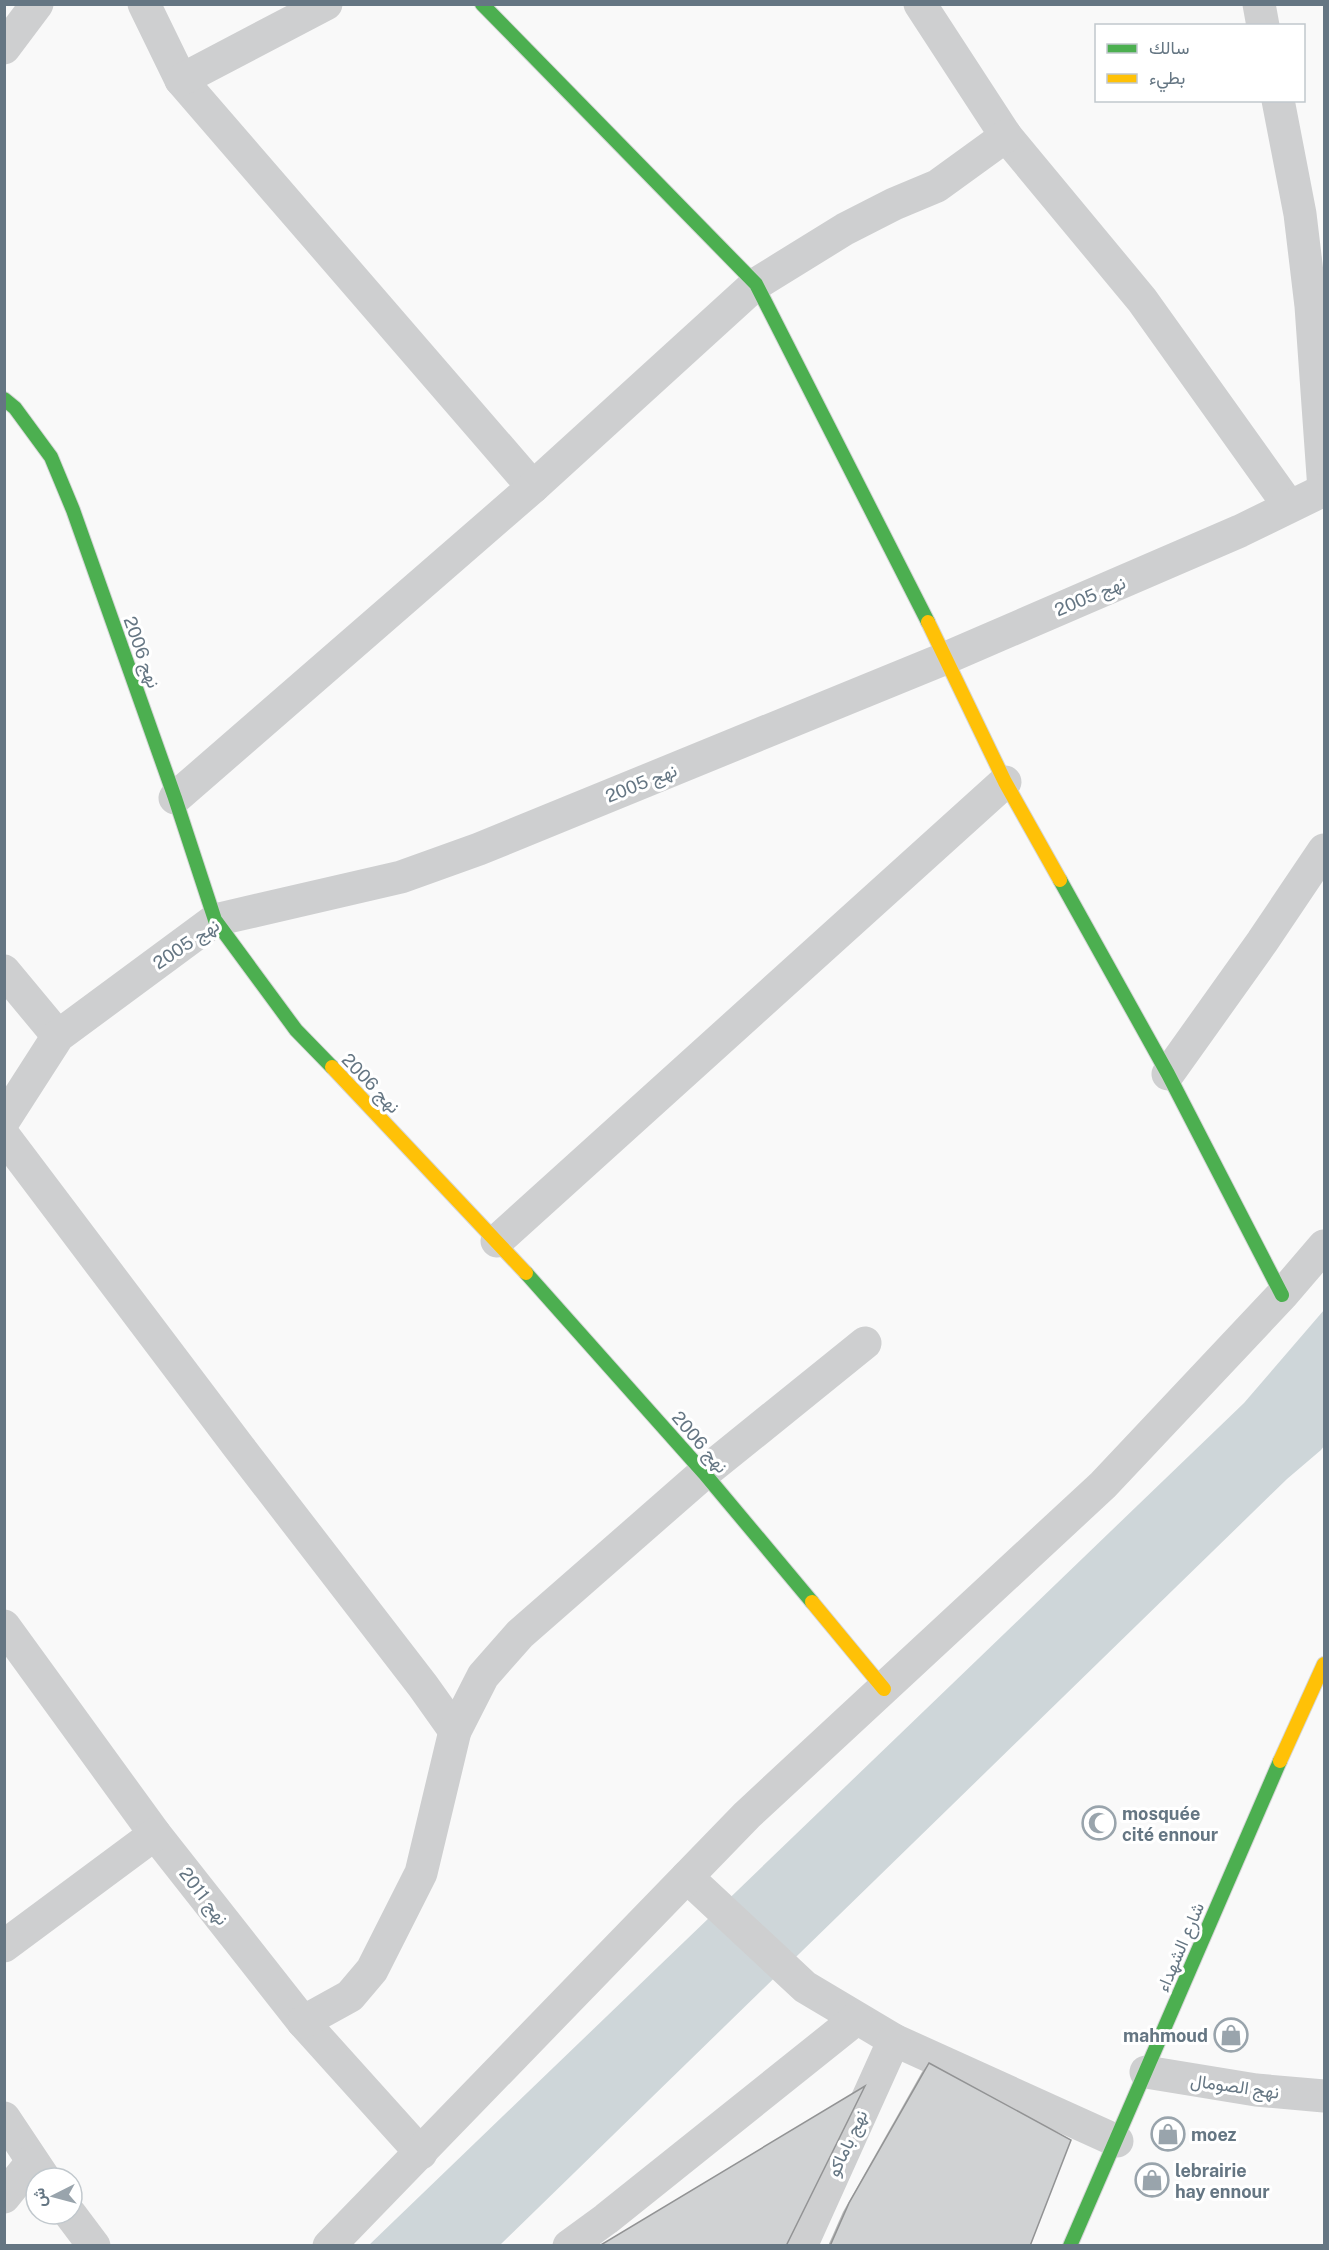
<svg xmlns="http://www.w3.org/2000/svg" width="1329" height="2250" viewBox="0 0 1329 2250" font-family="'Public Sans',Vazirmatn,sans-serif">
<style>
.water{fill:#ced6d9}
.lines{fill:none;stroke-linecap:round;stroke-linejoin:round}
.fast-casing{stroke:#d5d6d7;stroke-width:16}
.slow-casing{stroke:#d5d6d7;stroke-width:16}
.street{stroke:#cecfd0;stroke-width:33}
.fast{stroke:#4caf50;stroke-width:14}
.slow{stroke:#ffc107;stroke-width:14}
.wall{fill:#b3b5b5}
.building{fill:#d0d2d3;stroke:#929394;stroke-width:1.5}
.labels{text-anchor:middle;dominant-baseline:central;stroke-width:6;stroke-linejoin:round;paint-order:stroke}
.street-label{font-size:18px;fill:#657683;stroke:#fff}
.poi-label{font-size:18px;font-weight:bold;fill:#657683;stroke:#fff;text-anchor:start}
</style>
<rect width="100%" height="100%" fill="#f9f9f9"/>
<!-- water -->
<path class="water" d="M 1324,1310 L 1324,1446 L 1321,1450 L 1287,1479 L 500,2245 L 368,2246 L 1244,1403 Z"/>
<g class="lines">
<!-- fast casing -->
<g class="fast-casing">
<g id="fast">
<path d="M 482,4 L 756,284 L 928,622"/>
<path d="M 4,399 L 15,408 L 51,457 L 73,510 L 175,798 L 215,920 L 296,1030 L 332,1067"/>
<path d="M 1060,880 L 1168,1074 L 1282,1295"/>
<path d="M 526,1273 L 704,1473 L 812,1602"/>
<path d="M 1070,2246 L 1280,1761"/>
</g>
</g>
<!-- slow casing -->
<g class="slow-casing">
<g id="slow">
<path d="M 928,622 L 1005,782 L 1060,880"/>
<path d="M 332,1067 L 526,1273"/>
<path d="M 812,1602 L 884,1689"/>
<path d="M 1280,1761 L 1324,1664"/>
</g>
</g>
<!-- street -->
<g class="street">
<path d="M 144,4 L 181,80 L 533,487"/>
<path d="M 920,4 L 1006,136 L 1142,300 L 1289,506"/>
<path d="M 1259,4 L 1263,26"/>
<path d="M 4,48 L 37,4"/>
<path d="M 181,80 L 326,4"/>
<path d="M 1278,100 L 1300,214 L 1311,306 L 1324,490"/>
<path d="M 175,798 L 533,487 L 756,284 L 845,229 L 894,204 L 937,186 L 1006,136"/>
<path d="M 4,971 L 58,1036"/>
<path d="M 1168,1074 L 1262,942 L 1324,850"/>
<path d="M 4,1120 L 58,1036 L 215,920 L 401,877 L 479,849 L 946,658 L 1240,531 L 1324,490"/>
<path d="M 4,1136 L 238,1446 L 423,1686 L 455,1731"/>
<path d="M 497,1241 L 1005,782"/>
<path d="M 4,1626 L 155,1834 L 303,2022 L 421,2153"/>
<path d="M 687,1877 L 805,1987 L 894,2040 L 1117,2141"/>
<path d="M 4,1946 L 155,1834"/>
<path d="M 303,2022 L 350,1996 L 372,1970 L 421,1873 L 455,1731 L 483,1676 L 520,1634 L 704,1473 L 865,1343"/>
<path d="M 1146,2072 L 1256,2090 L 1324,2096"/>
<path d="M 4,2118 L 44,2178"/>
<path d="M 4,2197 L 32,2162"/>
<path d="M 70,2214 L 94,2246"/>
<path d="M 329,2246 L 747,1815 L 1103,1485 L 1282,1295 L 1324,1246"/>
<path d="M 569,2246 L 606,2219 L 856,2019"/>
<path d="M 801,2246 L 894,2040"/>
</g>
<!-- fast -->
<use href="#fast" class="fast"/>
<!-- slow -->
<use href="#slow" class="slow"/>
</g>
<!-- wall -->
<path class="wall" d="M 929,2063 L 1030,2246 L 828,2246 L 843,2212 L 922,2072 Z"/>
<!-- building -->
<g class="building">
<path d="M 929,2063 L 1071,2140 L 1030,2246 L 830,2246 L 849,2203 Z"/>
<path d="M 865,2086 L 786,2246 L 599,2246 Z"/>
</g>
<!-- icons -->
<defs>
<g id="mosque-ring" transform="scale(1.725)"><circle r="9.5" fill="#fff" stroke="#99a4ac" stroke-width="1.5"/><path d="M3.5-4.9A6 6 0 1 0 3.5 4.9A5 5 0 1 1 3.5-4.9Z" fill="#99a4ac"/></g>
<g id="shop-ring" transform="scale(1.725)"><circle r="9.5" fill="#fff" stroke="#99a4ac" stroke-width="1.5"/><path d="M-5-2.5h2.3a2.7 3.5 0 0 1 5.4 0H5L5.5 6h-11ZM-1.5-2.5h3a1.5 2.3 0 0 0-3 0Z" fill="#99a4ac"/></g>
</defs>
<g fill-rule="evenodd">
<use href="#mosque-ring" x="1099" y="1823"/>
<use href="#shop-ring" x="1231" y="2035"/>
<use href="#shop-ring" x="1168" y="2134"/>
<use href="#shop-ring" x="1152" y="2180"/>
</g>
<g class="labels">
<!-- street labels -->
<g class="street-label">
<text transform="translate(1090 596) rotate(-23)">نهج 2005</text>
<text transform="translate(142 652) rotate(70)">نهج 2006</text>
<text transform="translate(641 783) rotate(-22)">نهج 2005</text>
<text transform="translate(186 944) rotate(-34)">نهج 2005</text>
<text transform="translate(371 1083) rotate(46)">نهج 2006</text>
<text transform="translate(700 1442) rotate(49)">نهج 2006</text>
<text transform="translate(204 1896) rotate(52)">نهج 2011</text>
<text transform="translate(1180 1947) rotate(-67)">شارع الشهداء</text>
<text transform="translate(1235 2086) rotate(8)">نهج الصومال</text>
<text transform="translate(847 2143) rotate(-65)">نهج باماكو</text>
</g>
<!-- poi labels -->
<g class="poi-label">
<text x="1122" y="1813">mosquée<tspan x="1122" dy="21">cité ennour</tspan></text>
<text x="1208" y="2035" text-anchor="end">mahmoud</text>
<text x="1191" y="2134">moez</text>
<text x="1175" y="2170">lebrairie<tspan x="1175" dy="21">hay ennour</tspan></text>
</g>
</g>
<!-- border -->
<rect width="1329" height="2250" fill="none" stroke="#657683" stroke-width="12"/>
<!-- legend -->
<rect x="1095" y="24" width="210" height="78" fill="#ffffff" stroke="#c1c8cd" stroke-width="1.5"/>
<rect x="1107" y="44" width="30" height="9" fill="#4caf50" stroke="#c1c8cd" stroke-width="1.5"/>
<text x="1149" y="54" font-size="18" fill="#657683">سالك</text>
<rect x="1107" y="74" width="30" height="9" fill="#ffc107" stroke="#c1c8cd" stroke-width="1.5"/>
<text x="1149" y="84" font-size="18" fill="#657683">بطيء</text>
<!-- north arrow -->
<g transform="translate(54 2196) rotate(264)"><circle r="28" fill="#ffffff" stroke="#c1c8cd" stroke-width="1.5"/>
<path d="M0-4.5L10 22L0 15L-10 22Z" fill="#99a4ac"/>
<text y="-9" font-size="16" font-weight="bold" text-anchor="middle" fill="#657683">ش</text>
</g>
</svg>
